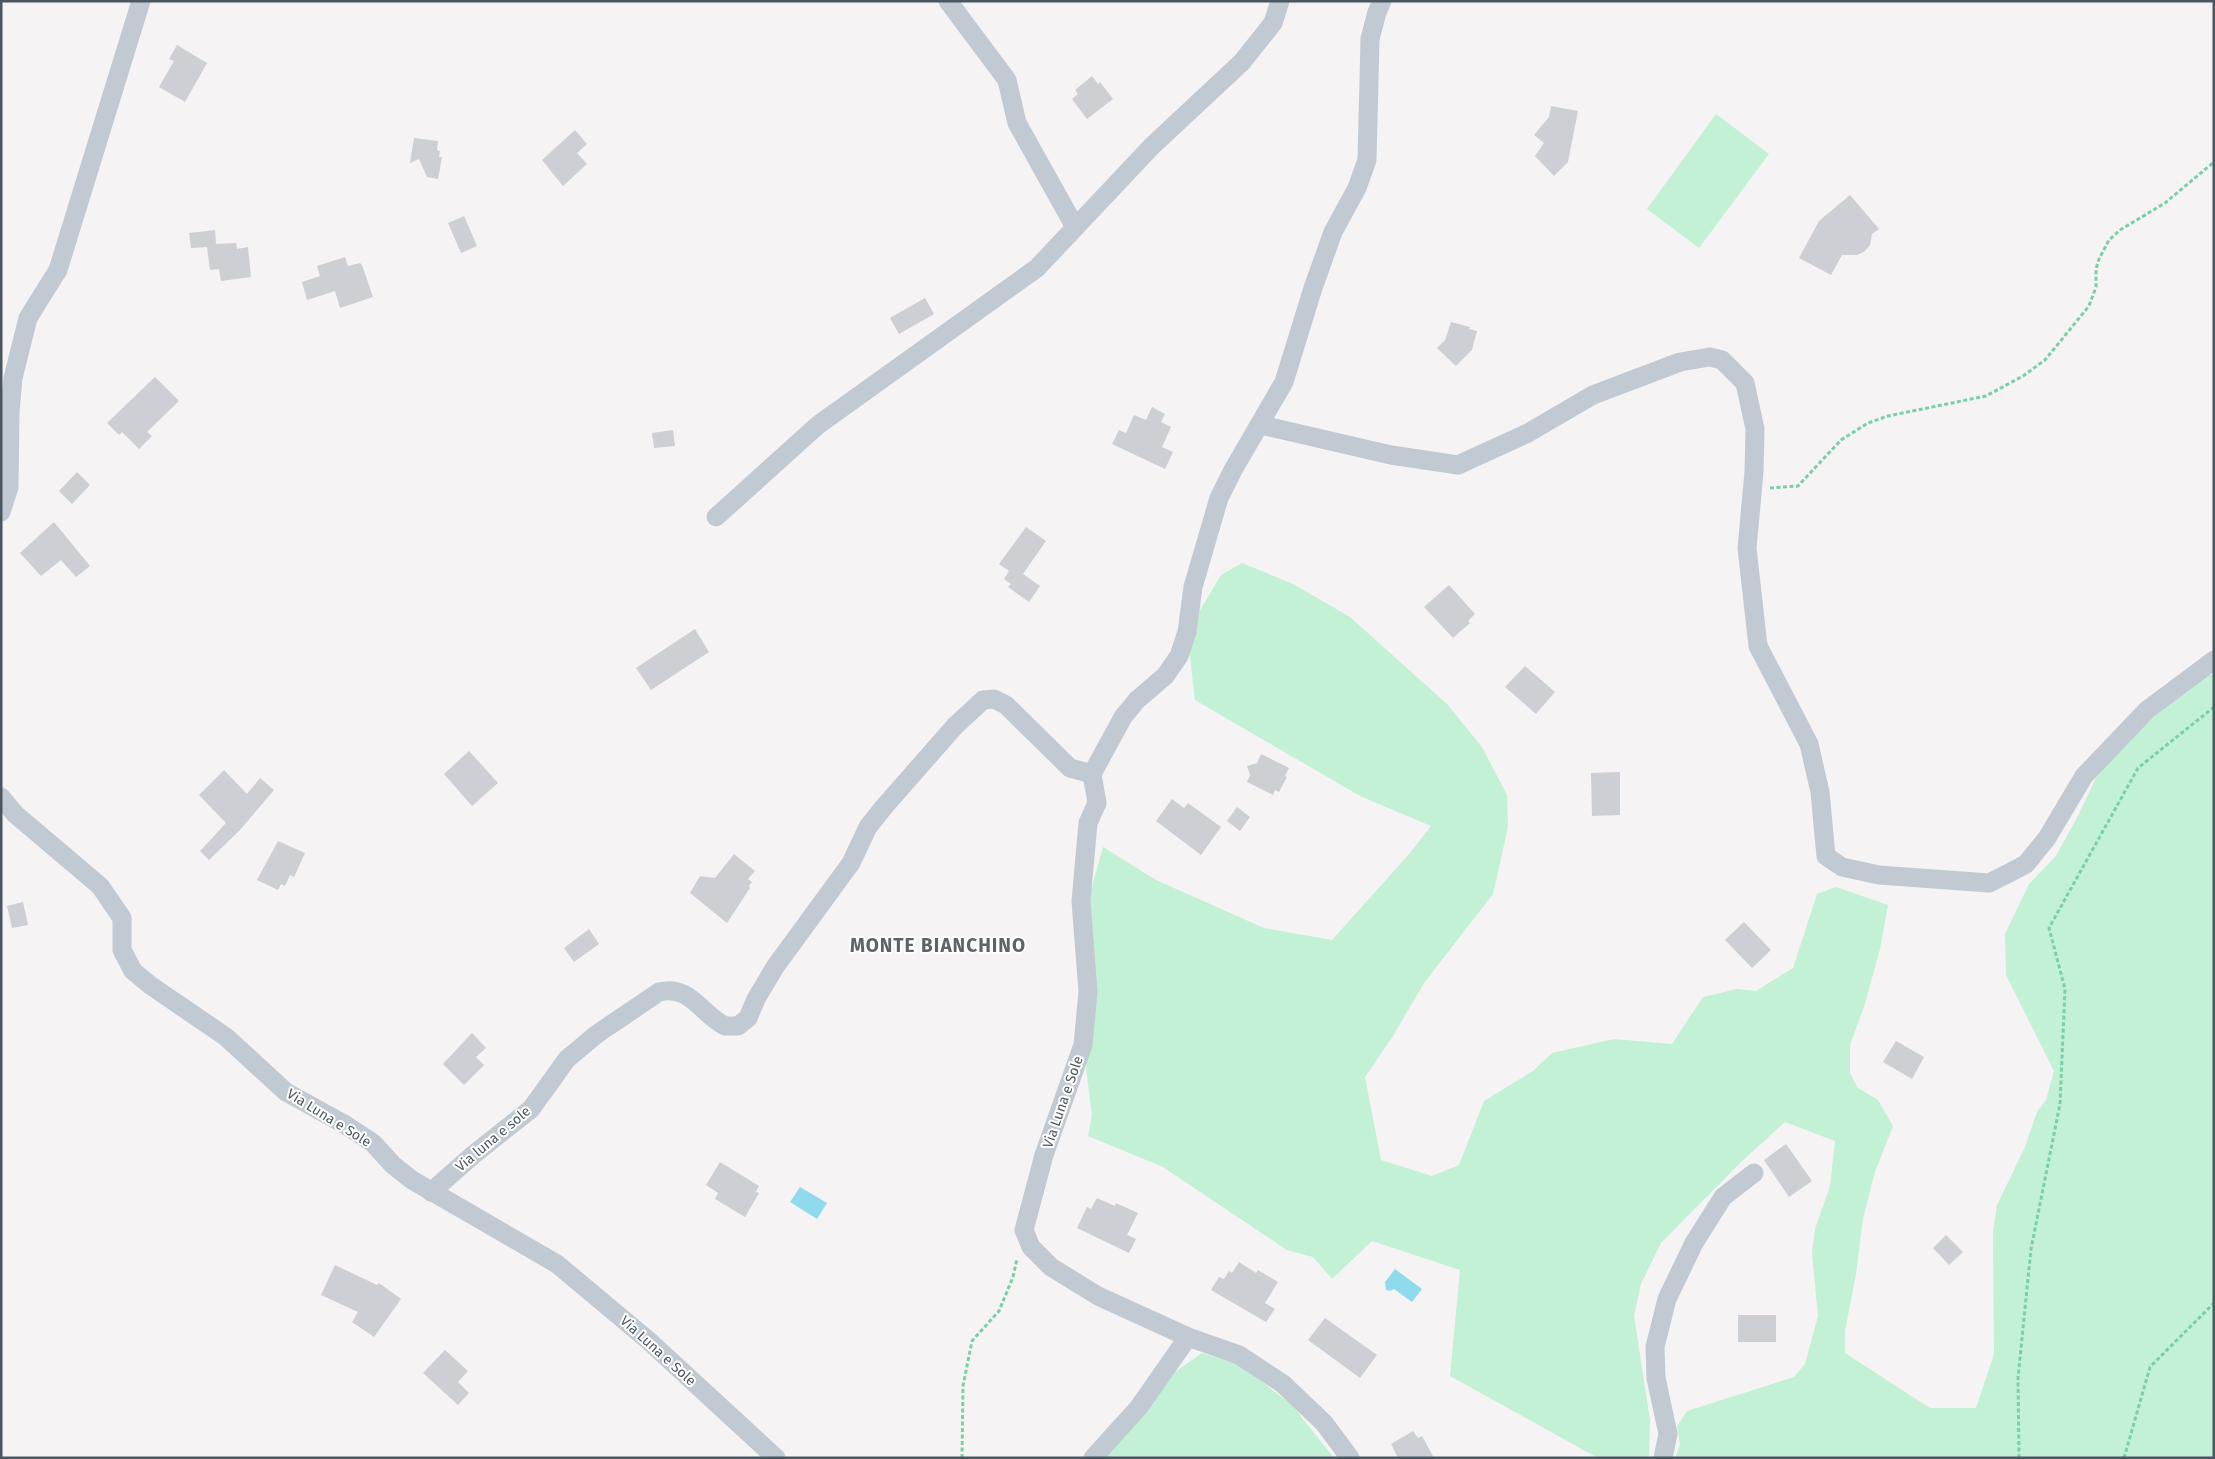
<svg xmlns="http://www.w3.org/2000/svg" width="2215" height="1459" viewBox="0 0 2215 1459" font-family="'Fira Sans',sans-serif">
<style>
.green{fill:#c3f1d5}
.water{fill:#90daee}
.building{fill:#cdcfd5}
.lines{fill:none;stroke-linecap:round;stroke-linejoin:round}
.path{stroke:#7ad0a6;stroke-width:3;stroke-dasharray:4 2.5;stroke-linecap:butt}
.minor{stroke:#c1cad2;stroke-width:19}
.labels{text-anchor:middle;dominant-baseline:central;stroke-width:4;stroke-linejoin:round;paint-order:stroke}
.street-label{font-size:14px;fill:#4a5661;stroke:#fff}
.district-label{font-size:19px;font-weight:bold;letter-spacing:1px;fill:#5f6368;stroke:#fff}
</style>
<rect width="100%" height="100%" fill="#f5f3f3"/>
<!-- green -->
<g class="green">
<path d="M 1716,114 L 1769,154 L 1699,248 L 1647,209 Z"/>
<path d="M 1242,563 L 1293,584 L 1350,617 L 1447,704 L 1482,747 L 1507,795 L 1508,827 L 1493,894 L 1424,983 L 1393,1036 L 1365,1077 L 1381,1160 L 1432,1176 L 1459,1165 L 1484,1101 L 1533,1071 L 1552,1053 L 1614,1039 L 1672,1044 L 1703,997 L 1737,989 L 1756,991 L 1793,968 L 1817,894 L 1836,887 L 1888,905 L 1880,949 L 1864,1007 L 1850,1045 L 1850,1073 L 1858,1088 L 1878,1100 L 1893,1126 L 1875,1172 L 1863,1218 L 1856,1274 L 1845,1331 L 1845,1353 L 1930,1408 L 1976,1408 L 1994,1354 L 1993,1232 L 1997,1205 L 2025,1147 L 2037,1112 L 2046,1100 L 2054,1071 L 2006,975 L 2005,934 L 2029,884 L 2056,856 L 2079,814 L 2109,750 L 2195,673 L 2214,675 L 2214,1458 L 1675,1458 L 1680,1445 L 1677,1426 L 1687,1411 L 1794,1377 L 1805,1364 L 1818,1316 L 1812,1253 L 1815,1229 L 1830,1186 L 1835,1141 L 1785,1122 L 1741,1162 L 1661,1243 L 1641,1284 L 1634,1316 L 1650,1420 L 1649,1458 L 1598,1458 L 1450,1376 L 1460,1270 L 1372,1241 L 1332,1279 L 1313,1257 L 1287,1250 L 1163,1167 L 1088,1136 L 1092,1115 L 1083,1045 L 1083,919 L 1103,847 L 1156,880 L 1264,928 L 1332,940 L 1410,853 L 1431,826 L 1360,796 L 1195,700 L 1187,632 L 1221,575 Z"/>
<path d="M 1202,1353 L 1238,1364 L 1292,1405 L 1334,1458 L 1105,1458 L 1149,1407 L 1175,1372 Z"/>
</g>
<!-- water -->
<g class="water">
<path d="M 800,1187 L 827,1203 L 817,1219 L 790,1202 Z"/>
<path d="M 1395,1269 L 1422,1289 L 1412,1302 L 1394,1289 L 1390,1291 L 1386,1290 L 1385,1282 Z"/>
</g>
<!-- building -->
<g class="building">
<path d="M 177,45 L 207,63 L 185,102 L 159,87 L 174,61 L 169,59 Z"/>
<path d="M 1092,76 L 1098,84 L 1100,82 L 1113,99 L 1087,119 L 1072,99 L 1078,94 L 1075,90 Z"/>
<path d="M 1551,106 L 1578,111 L 1568,162 L 1554,176 L 1535,156 L 1544,143 L 1534,135 L 1549,117 Z"/>
<path d="M 575,130 L 587,144 L 577,153 L 587,164 L 563,186 L 542,160 Z"/>
<path d="M 414,138 L 438,141 L 437,150 L 440,151 L 439,157 L 442,157 L 438,179 L 427,177 L 419,159 L 410,163 Z"/>
<path d="M 1850,195 L 1879,229 L 1872,234 L 1870,245 L 1864,252 L 1857,255 L 1842,255 L 1831,275 L 1799,258 L 1819,221 Z"/>
<path d="M 464,216 L 477,246 L 461,253 L 448,223 Z"/>
<path d="M 215,230 L 216,244 L 236,243 L 237,249 L 248,247 L 251,277 L 221,281 L 219,269 L 210,270 L 207,247 L 191,248 L 189,233 Z"/>
<path d="M 345,257 L 348,266 L 360,263 L 362,265 L 373,297 L 340,308 L 335,291 L 307,300 L 302,282 L 320,276 L 317,266 Z"/>
<path d="M 925,298 L 934,314 L 899,334 L 890,318 Z"/>
<path d="M 1451,322 L 1470,327 L 1469,329 L 1477,331 L 1472,350 L 1456,366 L 1437,348 L 1445,340 Z"/>
<path d="M 155,377 L 179,401 L 147,432 L 152,436 L 139,449 L 122,432 L 119,435 L 107,423 Z"/>
<path d="M 1152,407 L 1165,414 L 1161,422 L 1171,427 L 1162,447 L 1173,452 L 1165,469 L 1112,444 L 1119,430 L 1126,433 L 1134,415 L 1146,420 Z"/>
<path d="M 673,430 L 675,446 L 654,448 L 652,433 Z"/>
<path d="M 77,472 L 90,485 L 72,504 L 59,491 Z"/>
<path d="M 54,522 L 90,566 L 76,577 L 61,560 L 41,576 L 20,553 Z"/>
<path d="M 1026,527 L 1046,541 L 1023,574 L 1040,586 L 1029,602 L 1008,587 L 1011,584 L 1004,579 L 1009,571 L 999,564 Z"/>
<path d="M 1449,585 L 1475,614 L 1468,621 L 1470,623 L 1453,638 L 1424,607 Z"/>
<path d="M 695,629 L 709,652 L 651,690 L 636,668 Z"/>
<path d="M 1525,666 L 1555,692 L 1536,714 L 1505,687 Z"/>
<path d="M 469,751 L 498,783 L 472,806 L 444,774 Z"/>
<path d="M 1261,754 L 1289,768 L 1285,776 L 1287,777 L 1279,792 L 1275,790 L 1273,795 L 1247,782 L 1250,775 L 1247,766 L 1257,763 Z"/>
<path d="M 224,770 L 247,794 L 260,778 L 274,790 L 240,830 L 209,860 L 200,851 L 226,823 L 199,795 Z"/>
<path d="M 1620,772 L 1620,815 L 1592,816 L 1591,773 Z"/>
<path d="M 1172,799 L 1184,808 L 1188,803 L 1221,827 L 1201,855 L 1156,821 Z"/>
<path d="M 1237,807 L 1250,817 L 1240,831 L 1227,821 Z"/>
<path d="M 278,841 L 305,853 L 294,877 L 290,875 L 285,886 L 281,884 L 278,890 L 257,880 Z"/>
<path d="M 734,854 L 755,871 L 748,879 L 752,882 L 749,886 L 750,888 L 727,923 L 690,893 L 700,876 L 715,878 Z"/>
<path d="M 23,902 L 28,925 L 12,928 L 7,906 Z"/>
<path d="M 1744,922 L 1771,950 L 1752,968 L 1725,940 Z"/>
<path d="M 589,929 L 599,944 L 574,962 L 564,948 Z"/>
<path d="M 472,1033 L 486,1048 L 476,1057 L 484,1065 L 464,1085 L 443,1064 Z"/>
<path d="M 1896,1041 L 1924,1057 L 1912,1079 L 1883,1062 Z"/>
<path d="M 1786,1144 L 1812,1181 L 1789,1197 L 1764,1160 Z"/>
<path d="M 720,1162 L 759,1186 L 756,1192 L 759,1193 L 745,1217 L 715,1199 L 718,1193 L 706,1185 Z"/>
<path d="M 1097,1198 L 1115,1206 L 1116,1203 L 1138,1213 L 1127,1235 L 1136,1239 L 1129,1253 L 1077,1228 L 1087,1207 L 1091,1209 Z"/>
<path d="M 1946,1235 L 1963,1252 L 1949,1265 L 1933,1248 Z"/>
<path d="M 1239,1262 L 1256,1273 L 1258,1270 L 1278,1282 L 1265,1303 L 1275,1309 L 1266,1322 L 1211,1290 L 1219,1277 L 1224,1279 L 1229,1271 L 1232,1273 Z"/>
<path d="M 335,1265 L 377,1285 L 379,1283 L 401,1299 L 374,1337 L 352,1322 L 358,1312 L 321,1295 Z"/>
<rect x="1738" y="1315" width="38" height="27"/>
<path d="M 1325,1318 L 1377,1355 L 1360,1378 L 1308,1340 Z"/>
<path d="M 445,1350 L 468,1371 L 458,1382 L 469,1393 L 458,1405 L 423,1373 Z"/>
<path d="M 1413,1431 L 1418,1438 L 1422,1436 L 1434,1458 L 1398,1458 L 1391,1444 Z"/>
</g>
<g class="lines">
<!-- path -->
<g class="path">
<path d="M 1770,488 L 1798,486 L 1841,440 L 1868,423 L 1888,416 L 1986,396 L 2023,376 L 2045,360 L 2089,306 L 2096,287 L 2096,269 L 2099,259 L 2109,240 L 2120,230 L 2165,203 L 2214,162"/>
<path d="M 962,1458 L 963,1386 L 972,1341 L 999,1311 L 1013,1277 L 1017,1259"/>
<path d="M 2019,1458 L 2018,1378 L 2031,1249 L 2060,1104 L 2065,989 L 2049,928 L 2138,768 L 2214,707"/>
<path d="M 2124,1458 L 2150,1367 L 2214,1303"/>
</g>
<!-- minor -->
<g class="minor">
<path d="M 948,1 L 1007,80 L 1017,123 L 1075,227"/>
<path d="M 1261,425 L 1391,455 L 1458,465 L 1526,434 L 1593,395 L 1680,362 L 1710,357 L 1722,360 L 1745,383 L 1755,429 L 1754,472 L 1747,548 L 1758,646 L 1809,744 L 1820,792 L 1826,856 L 1842,867 L 1879,875 L 1989,883 L 2011,872 L 2026,864 L 2047,838 L 2084,776 L 2147,710 L 2214,660"/>
<path d="M 1,512 L 9,487 L 10,412 L 13,378 L 28,318 L 58,270 L 141,1"/>
<path d="M 716,517 L 818,425 L 1037,268 L 1152,146 L 1242,62 L 1273,23 L 1280,1"/>
<path d="M 1092,774 L 1097,803 L 1088,823 L 1081,901 L 1088,992 L 1083,1045 L 1044,1155 L 1024,1230 L 1031,1247 L 1051,1267 L 1098,1296 L 1188,1337 L 1239,1355 L 1283,1384 L 1324,1423 L 1350,1458"/>
<path d="M 1,797 L 15,814 L 100,886 L 122,918 L 122,950 L 133,971 L 150,985 L 226,1037 L 286,1092 L 344,1124 L 373,1143 L 393,1165 L 412,1180 L 557,1264 L 649,1341 L 776,1458"/>
<path d="M 431,1192 L 473,1155 L 531,1109 L 567,1059 L 597,1034 L 659,992 C 690,984 701,1014 725,1026 L 738,1026 L 748,1018 L 756,999 L 775,967 L 851,863 L 868,827 L 883,808 L 955,726 L 983,700 L 994,699 L 1006,705 L 1070,768 L 1092,774 L 1123,717 L 1137,700 L 1165,676 L 1179,656 L 1187,632 L 1193,587 L 1219,498 L 1233,470 L 1284,382 L 1313,288 L 1333,232 L 1357,188 L 1367,160 L 1370,39 L 1377,12 L 1382,1"/>
<path d="M 1093,1458 L 1139,1407 L 1188,1337"/>
<path d="M 1663,1458 L 1668,1434 L 1656,1378 L 1655,1347 L 1667,1299 L 1694,1243 L 1723,1197 L 1754,1173"/>
</g>
</g>
<g class="labels">
<!-- street labels -->
<g class="street-label">
<text transform="translate(1063 1102) rotate(-71)">Via Luna e Sole</text>
<text transform="translate(329 1118) rotate(32)">Via Luna e Sole</text>
<text transform="translate(493 1139) rotate(-40)">Via luna e sole</text>
<text transform="translate(658 1351) rotate(42)">Via Luna e Sole</text>
</g>
<!-- district labels -->
<g class="district-label">
<text x="938" y="945">MONTE BIANCHINO</text>
</g>
</g>
<!-- border -->
<rect width="2215" height="1459" fill="none" stroke="#4a5661" stroke-width="5"/>
</svg>
